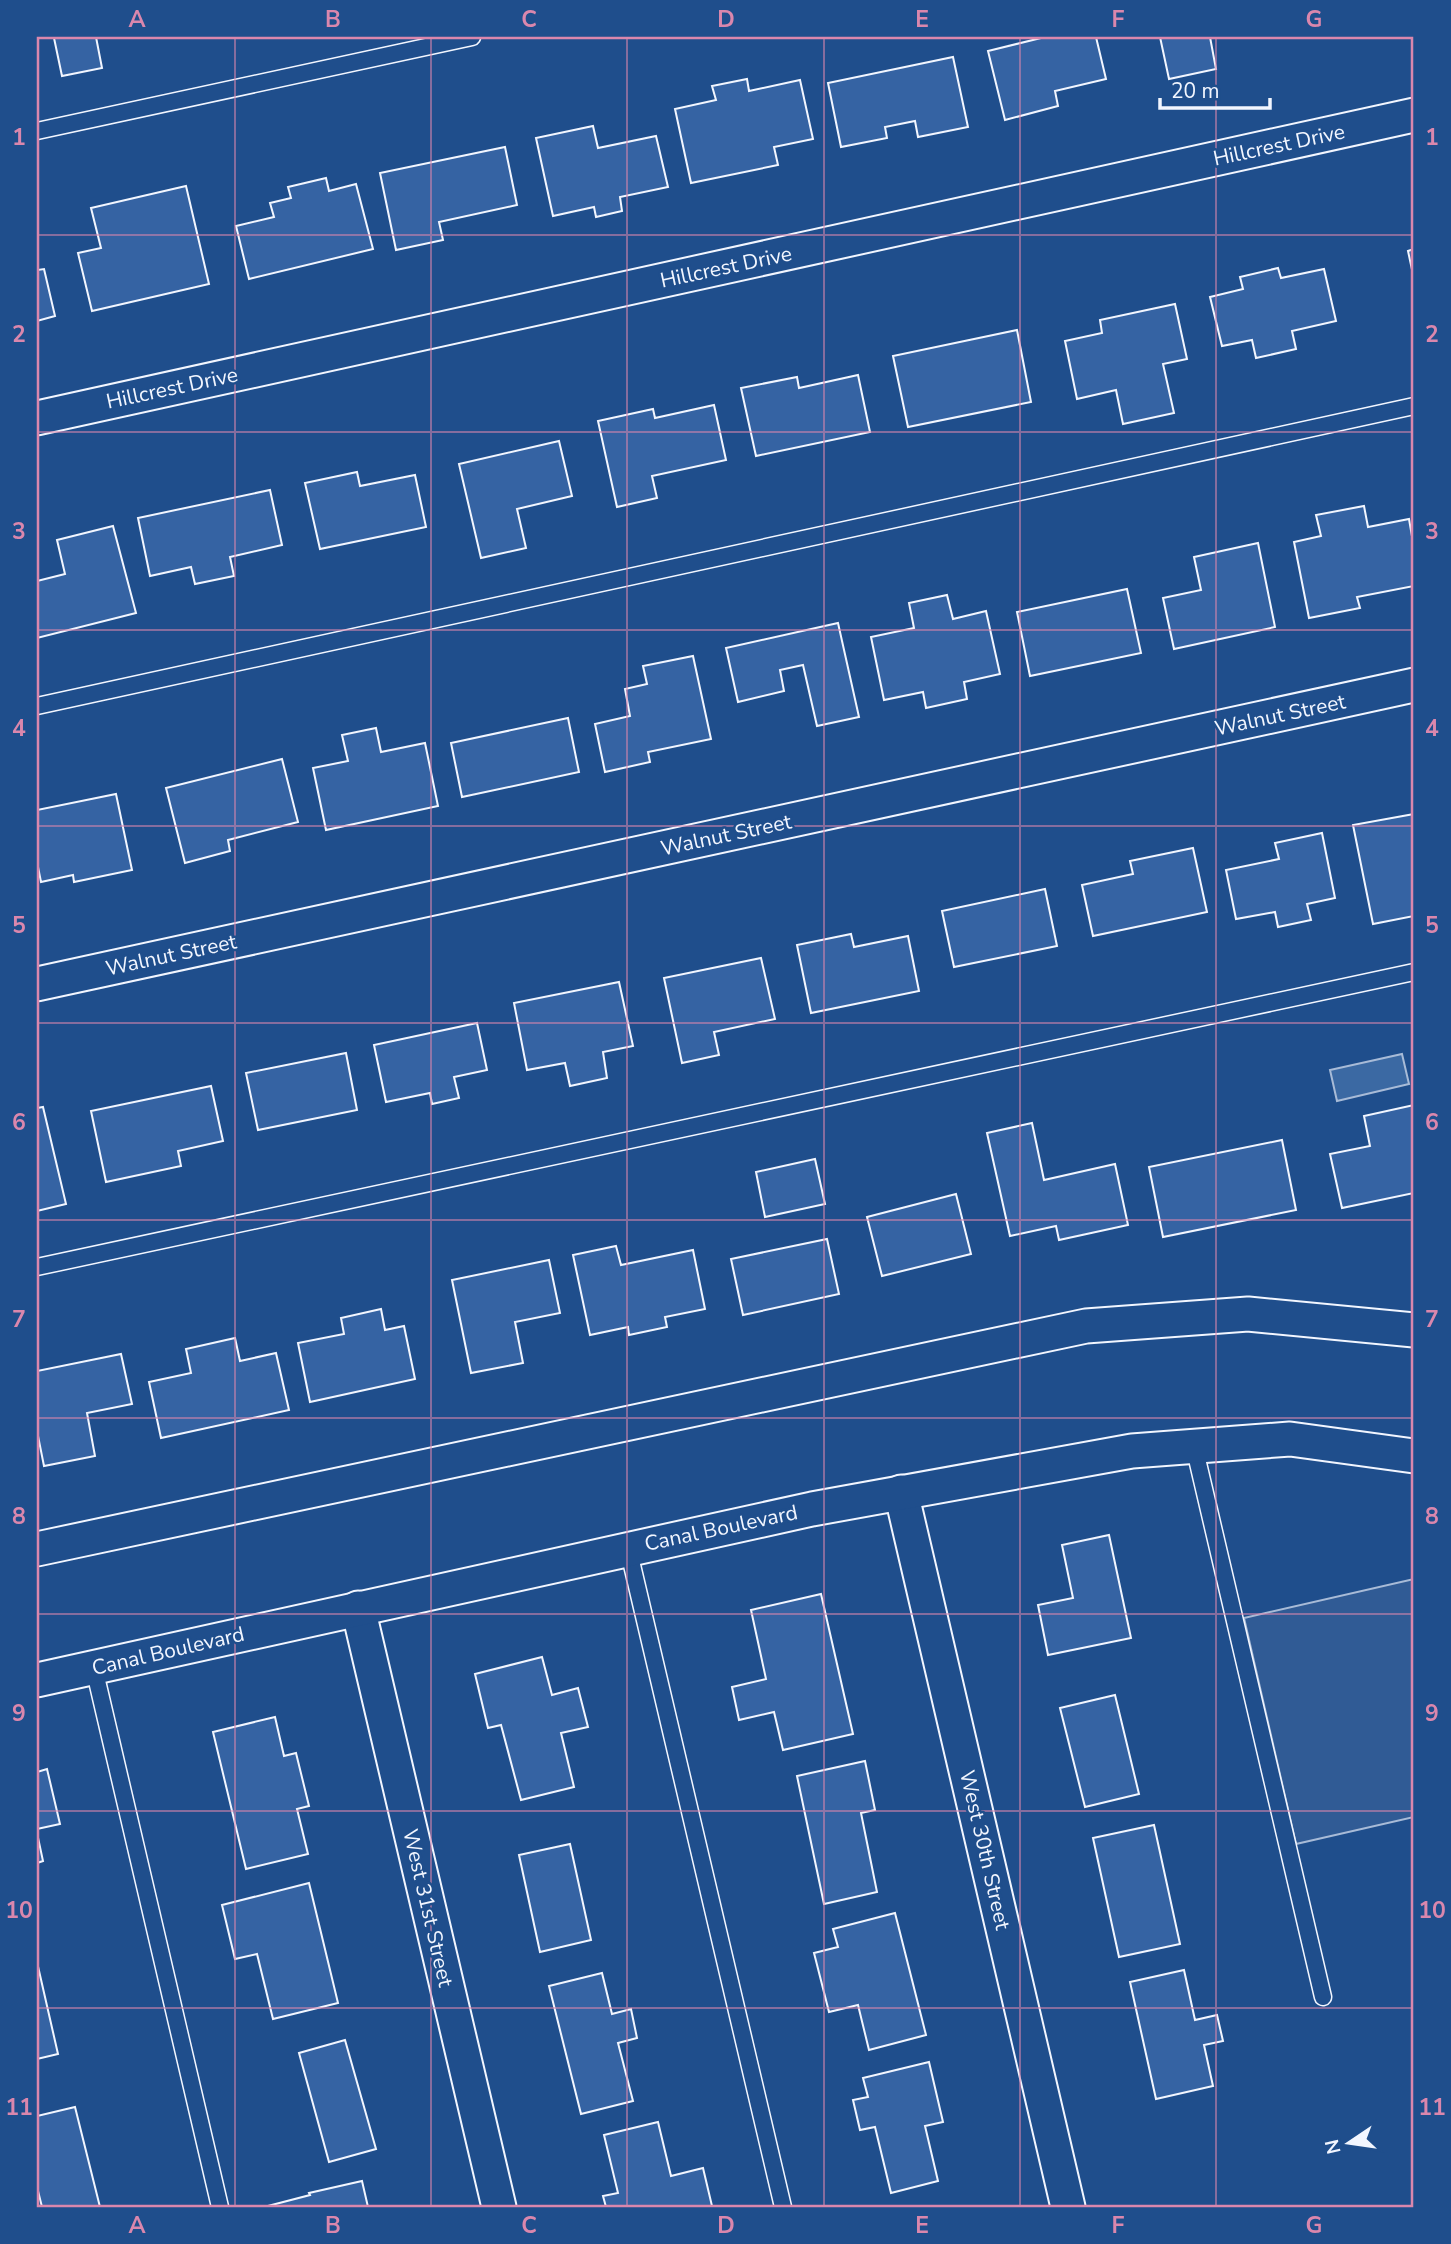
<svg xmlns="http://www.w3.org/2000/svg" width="1451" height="2244" viewBox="0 0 1451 2244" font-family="'Nunito Sans',sans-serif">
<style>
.parking{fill:#305b95;stroke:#a8bbd7;stroke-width:2}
.water{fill:#3b69a3;stroke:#a8bbd7;stroke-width:2}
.building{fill:#3563a3;stroke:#f2f6ff;stroke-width:2}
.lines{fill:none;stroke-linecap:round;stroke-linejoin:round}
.service-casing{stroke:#f2f6ff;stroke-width:19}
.minor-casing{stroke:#f2f6ff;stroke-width:37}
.service{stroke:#1f4e8c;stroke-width:16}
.minor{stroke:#1f4e8c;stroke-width:33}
.grid{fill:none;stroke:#da87ad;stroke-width:2;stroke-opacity:0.55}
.labels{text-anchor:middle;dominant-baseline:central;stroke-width:5;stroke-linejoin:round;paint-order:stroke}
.street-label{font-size:21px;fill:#f2f6ff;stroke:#1f4e8c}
.neatline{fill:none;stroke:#da87ad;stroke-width:2.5}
.grid-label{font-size:23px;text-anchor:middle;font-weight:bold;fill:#da87ad}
</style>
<rect width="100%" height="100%" fill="#1f4e8c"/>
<!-- parking -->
<path class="parking" d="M 1414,1579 L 1414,1817 L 1296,1844 L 1244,1618 Z"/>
<!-- water -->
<path class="water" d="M 1402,1054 L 1409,1084 L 1337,1101 L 1330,1070 Z"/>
<!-- building -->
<g class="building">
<path d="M 59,37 L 96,37 L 102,68 L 62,76 L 54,38 Z"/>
<path d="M 1045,37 L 1096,37 L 1106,79 L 1055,91 L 1058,106 L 1005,120 L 988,51 Z"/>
<path d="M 1160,37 L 1210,37 L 1216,69 L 1169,79 Z"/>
<path d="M 953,57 L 968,127 L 918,137 L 915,121 L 885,127 L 887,138 L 841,147 L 828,83 Z"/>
<path d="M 747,79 L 749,91 L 800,80 L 813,139 L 774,147 L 778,165 L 691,183 L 675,109 L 716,100 L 712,86 Z"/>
<path d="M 593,126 L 598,148 L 656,136 L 668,187 L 620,197 L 622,211 L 596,217 L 594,207 L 553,216 L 536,138 Z"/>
<path d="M 505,147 L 517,205 L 439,222 L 443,240 L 396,250 L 380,173 Z"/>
<path d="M 326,178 L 329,191 L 356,184 L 373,249 L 249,279 L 236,226 L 274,217 L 270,203 L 291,198 L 288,187 Z"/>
<path d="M 186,186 L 209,284 L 92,311 L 78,253 L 101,248 L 91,208 Z"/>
<path d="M 1414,249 L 1414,279 L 1408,251 Z"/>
<path d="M 1278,268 L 1281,278 L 1324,269 L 1336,321 L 1292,331 L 1296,349 L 1256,358 L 1252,340 L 1222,346 L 1210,297 L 1243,289 L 1240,277 Z"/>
<path d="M 44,269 L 55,316 L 37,321 L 37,270 Z"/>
<path d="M 1175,304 L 1187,359 L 1163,364 L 1174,413 L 1123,424 L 1116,390 L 1077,399 L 1065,341 L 1102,333 L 1100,320 Z"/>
<path d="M 1017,330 L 1031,402 L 908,427 L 893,356 Z"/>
<path d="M 858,375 L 870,432 L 756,456 L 741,388 L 797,377 L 799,388 Z"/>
<path d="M 714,405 L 726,460 L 652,476 L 657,498 L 617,507 L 598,421 L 653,409 L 655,418 Z"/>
<path d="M 559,441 L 572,496 L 517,509 L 526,548 L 481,558 L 459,464 Z"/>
<path d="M 357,472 L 360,486 L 415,475 L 426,527 L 320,549 L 305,483 Z"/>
<path d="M 270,490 L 282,545 L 230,557 L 234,576 L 195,584 L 191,567 L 150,576 L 138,518 Z"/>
<path d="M 1364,506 L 1368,527 L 1409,519 L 1414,548 L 1414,586 L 1357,597 L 1360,608 L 1309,618 L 1294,542 L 1321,536 L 1316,515 Z"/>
<path d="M 113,526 L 136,613 L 37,638 L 37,581 L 65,574 L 57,540 Z"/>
<path d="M 1258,543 L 1275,627 L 1174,649 L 1163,598 L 1201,590 L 1194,557 Z"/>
<path d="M 1127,589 L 1141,653 L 1030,676 L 1017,612 Z"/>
<path d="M 947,595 L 953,619 L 986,611 L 1000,674 L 964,682 L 967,699 L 926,708 L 923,692 L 884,700 L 871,637 L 914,628 L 909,603 Z"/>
<path d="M 838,623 L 859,717 L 817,726 L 803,665 L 780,670 L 784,691 L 738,702 L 726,648 Z"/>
<path d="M 693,656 L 711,739 L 648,752 L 650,762 L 605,772 L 595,724 L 630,716 L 625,689 L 647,684 L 643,666 Z"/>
<path d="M 568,718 L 579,772 L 462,797 L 451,743 Z"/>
<path d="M 376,728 L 381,752 L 425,743 L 438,806 L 326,830 L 313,768 L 348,761 L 342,735 Z"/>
<path d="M 282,759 L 298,822 L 228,840 L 230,851 L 185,863 L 166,788 Z"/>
<path d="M 116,794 L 132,870 L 74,882 L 73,875 L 41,882 L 37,862 L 37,810 Z"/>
<path d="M 1414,814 L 1414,916 L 1373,924 L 1353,825 Z"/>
<path d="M 1322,833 L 1335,898 L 1307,904 L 1311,920 L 1278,927 L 1275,912 L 1236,919 L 1226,870 L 1279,859 L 1275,843 Z"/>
<path d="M 1193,848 L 1207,912 L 1093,936 L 1082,885 L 1133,874 L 1130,861 Z"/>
<path d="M 1045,889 L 1057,946 L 954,967 L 942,911 Z"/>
<path d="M 851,934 L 854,947 L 908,936 L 919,991 L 811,1013 L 797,945 Z"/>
<path d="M 761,958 L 775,1019 L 714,1032 L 719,1055 L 682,1063 L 664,978 Z"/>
<path d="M 619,982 L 633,1046 L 603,1052 L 607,1078 L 570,1086 L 565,1063 L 527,1070 L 514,1003 Z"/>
<path d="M 477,1023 L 487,1070 L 454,1077 L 459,1098 L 432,1104 L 430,1093 L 386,1102 L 374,1045 Z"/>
<path d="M 346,1053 L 357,1110 L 258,1130 L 246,1073 Z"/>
<path d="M 211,1086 L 223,1141 L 178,1151 L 181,1166 L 106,1182 L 91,1111 Z"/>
<path d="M 1414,1105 L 1414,1193 L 1342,1208 L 1330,1154 L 1370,1146 L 1364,1116 Z"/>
<path d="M 43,1107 L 66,1204 L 37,1211 L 37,1108 Z"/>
<path d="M 1032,1123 L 1044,1180 L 1115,1164 L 1128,1225 L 1059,1240 L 1056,1226 L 1010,1236 L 987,1133 Z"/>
<path d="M 1282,1140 L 1296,1210 L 1163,1237 L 1149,1167 Z"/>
<path d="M 815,1159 L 825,1204 L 765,1217 L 756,1172 Z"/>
<path d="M 956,1194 L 971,1254 L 882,1276 L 867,1217 Z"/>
<path d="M 827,1239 L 839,1294 L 743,1315 L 731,1259 Z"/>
<path d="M 616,1246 L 621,1265 L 693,1250 L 705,1309 L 665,1317 L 667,1327 L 629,1335 L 628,1327 L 590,1335 L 573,1255 Z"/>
<path d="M 549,1260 L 560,1313 L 515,1322 L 523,1363 L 471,1373 L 452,1280 Z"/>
<path d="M 381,1309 L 385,1330 L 404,1326 L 415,1379 L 310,1402 L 298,1343 L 344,1334 L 341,1318 Z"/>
<path d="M 235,1338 L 240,1361 L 276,1353 L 289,1410 L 161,1438 L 149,1382 L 191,1373 L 186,1349 Z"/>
<path d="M 121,1354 L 132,1404 L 87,1413 L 95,1456 L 44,1466 L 37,1431 L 37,1371 Z"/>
<path d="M 1109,1535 L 1131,1638 L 1048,1655 L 1038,1605 L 1073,1598 L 1062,1545 Z"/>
<path d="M 821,1594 L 853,1734 L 783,1750 L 774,1712 L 739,1720 L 732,1687 L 766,1679 L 751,1610 Z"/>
<path d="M 542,1657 L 552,1695 L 578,1688 L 588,1727 L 561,1733 L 574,1787 L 521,1800 L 501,1725 L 488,1728 L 475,1674 Z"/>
<path d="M 1115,1695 L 1139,1794 L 1085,1807 L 1060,1708 Z"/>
<path d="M 275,1717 L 284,1756 L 296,1753 L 309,1806 L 297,1809 L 308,1854 L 246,1869 L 213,1732 Z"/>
<path d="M 865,1761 L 875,1810 L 861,1813 L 877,1892 L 824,1904 L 797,1776 Z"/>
<path d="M 47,1769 L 60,1824 L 37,1829 L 37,1772 Z"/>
<path d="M 1154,1825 L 1180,1944 L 1119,1957 L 1093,1838 Z"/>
<path d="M 37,1833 L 43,1861 L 37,1863 Z"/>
<path d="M 570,1844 L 591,1940 L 540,1952 L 519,1855 Z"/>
<path d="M 309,1883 L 338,2003 L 273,2019 L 257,1954 L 235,1959 L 222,1905 Z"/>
<path d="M 895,1913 L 926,2035 L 869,2050 L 858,2005 L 829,2012 L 814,1953 L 838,1947 L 833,1929 Z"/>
<path d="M 37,1962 L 58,2054 L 37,2059 Z"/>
<path d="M 1184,1970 L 1195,2020 L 1217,2015 L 1223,2041 L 1204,2045 L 1213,2086 L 1156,2099 L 1130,1982 Z"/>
<path d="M 602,1973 L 612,2014 L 631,2009 L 637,2038 L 618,2043 L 633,2101 L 581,2114 L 549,1986 Z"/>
<path d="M 345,2040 L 376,2149 L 329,2162 L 299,2053 Z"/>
<path d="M 929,2062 L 943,2122 L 925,2126 L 938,2181 L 891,2193 L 875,2127 L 860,2130 L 853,2100 L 868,2097 L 863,2078 Z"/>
<path d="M 75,2107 L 100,2207 L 42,2207 L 37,2187 L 37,2116 Z"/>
<path d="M 658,2122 L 671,2176 L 703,2168 L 712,2206 L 606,2207 L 603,2196 L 618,2193 L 604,2135 Z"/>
<path d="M 362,2181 L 368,2207 L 264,2207 L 310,2195 L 309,2193 Z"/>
</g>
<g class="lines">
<!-- service casing -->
<g class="service-casing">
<g id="service">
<path d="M 37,131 L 472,37"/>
<path d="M 37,706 L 1414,406"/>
<path d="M 37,1267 L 1414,972"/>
<path d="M 1194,1446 L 1323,1997"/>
<path d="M 628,1548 L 783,2207"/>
<path d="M 94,1668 L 220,2207"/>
</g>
</g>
<!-- minor casing -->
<g class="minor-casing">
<g id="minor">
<path d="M 37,418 L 1414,115"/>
<path d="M 37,984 L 1414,685"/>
<path d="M 901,1492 L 1068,2207"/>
<path d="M 37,1549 L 1086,1326 L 1248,1314 L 1414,1330"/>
<path d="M 358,1608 L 499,2207"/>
<path d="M 37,1680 L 812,1509 L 1132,1451 L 1290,1439 L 1414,1456"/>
</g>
</g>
<!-- service -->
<use href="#service" class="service"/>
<!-- minor -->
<use href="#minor" class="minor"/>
</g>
<!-- grid -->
<path class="grid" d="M 235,37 L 235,2207M 431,37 L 431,2207M 627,37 L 627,2207M 824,37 L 824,2207M 1020,37 L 1020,2207M 1216,37 L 1216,2207M 37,235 L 1414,235M 37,432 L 1414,432M 37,630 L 1414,630M 37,826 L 1414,826M 37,1023 L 1414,1023M 37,1220 L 1414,1220M 37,1418 L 1414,1418M 37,1614 L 1414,1614M 37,1811 L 1414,1811M 37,2008 L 1414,2008"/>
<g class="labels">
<!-- street labels -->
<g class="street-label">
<text transform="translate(1279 145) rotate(-12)">Hillcrest Drive</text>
<text transform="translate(726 267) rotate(-12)">Hillcrest Drive</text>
<text transform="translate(172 388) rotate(-12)">Hillcrest Drive</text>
<text transform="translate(1280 715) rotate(-12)">Walnut Street</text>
<text transform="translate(726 835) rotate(-12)">Walnut Street</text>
<text transform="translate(171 955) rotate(-12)">Walnut Street</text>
<text transform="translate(721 1528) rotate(-12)">Canal Boulevard</text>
<text transform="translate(168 1651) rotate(-13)">Canal Boulevard</text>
<text transform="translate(985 1850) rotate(77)">West 30th Street</text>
<text transform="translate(428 1908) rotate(77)">West 31st Street</text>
</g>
</g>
<!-- border -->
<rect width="1451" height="2244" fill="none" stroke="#1f4e8c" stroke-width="77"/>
<!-- north arrow -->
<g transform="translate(1349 2143) rotate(257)" stroke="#1f4e8c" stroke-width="5" paint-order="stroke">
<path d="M0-5L12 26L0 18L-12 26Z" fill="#f2f6ff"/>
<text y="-10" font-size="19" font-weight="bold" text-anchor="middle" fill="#f2f6ff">N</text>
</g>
<!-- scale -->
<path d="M1160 98v10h110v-10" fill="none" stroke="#f2f6ff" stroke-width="3.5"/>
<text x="1171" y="98" font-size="21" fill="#f2f6ff" stroke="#1f4e8c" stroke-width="5" paint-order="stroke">20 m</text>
<rect x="38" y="38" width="1374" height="2168" class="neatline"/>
<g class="grid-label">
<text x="137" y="27">A</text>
<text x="333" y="27">B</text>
<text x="529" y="27">C</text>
<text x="726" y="27">D</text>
<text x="922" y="27">E</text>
<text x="1118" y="27">F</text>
<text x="1314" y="27">G</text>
<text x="19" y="145">1</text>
<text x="1432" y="145">1</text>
<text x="19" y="342">2</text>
<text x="1432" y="342">2</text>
<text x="19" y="539">3</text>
<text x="1432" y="539">3</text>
<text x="19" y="736">4</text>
<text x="1432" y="736">4</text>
<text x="19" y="933">5</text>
<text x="1432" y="933">5</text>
<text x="19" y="1130">6</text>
<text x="1432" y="1130">6</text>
<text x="19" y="1327">7</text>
<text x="1432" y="1327">7</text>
<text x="19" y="1524">8</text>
<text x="1432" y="1524">8</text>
<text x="19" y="1721">9</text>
<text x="1432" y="1721">9</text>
<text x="19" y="1918">10</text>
<text x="1432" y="1918">10</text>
<text x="19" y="2115">11</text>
<text x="1432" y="2115">11</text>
<text x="137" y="2233">A</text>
<text x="333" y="2233">B</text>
<text x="529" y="2233">C</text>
<text x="726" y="2233">D</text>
<text x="922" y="2233">E</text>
<text x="1118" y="2233">F</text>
<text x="1314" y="2233">G</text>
</g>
</svg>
